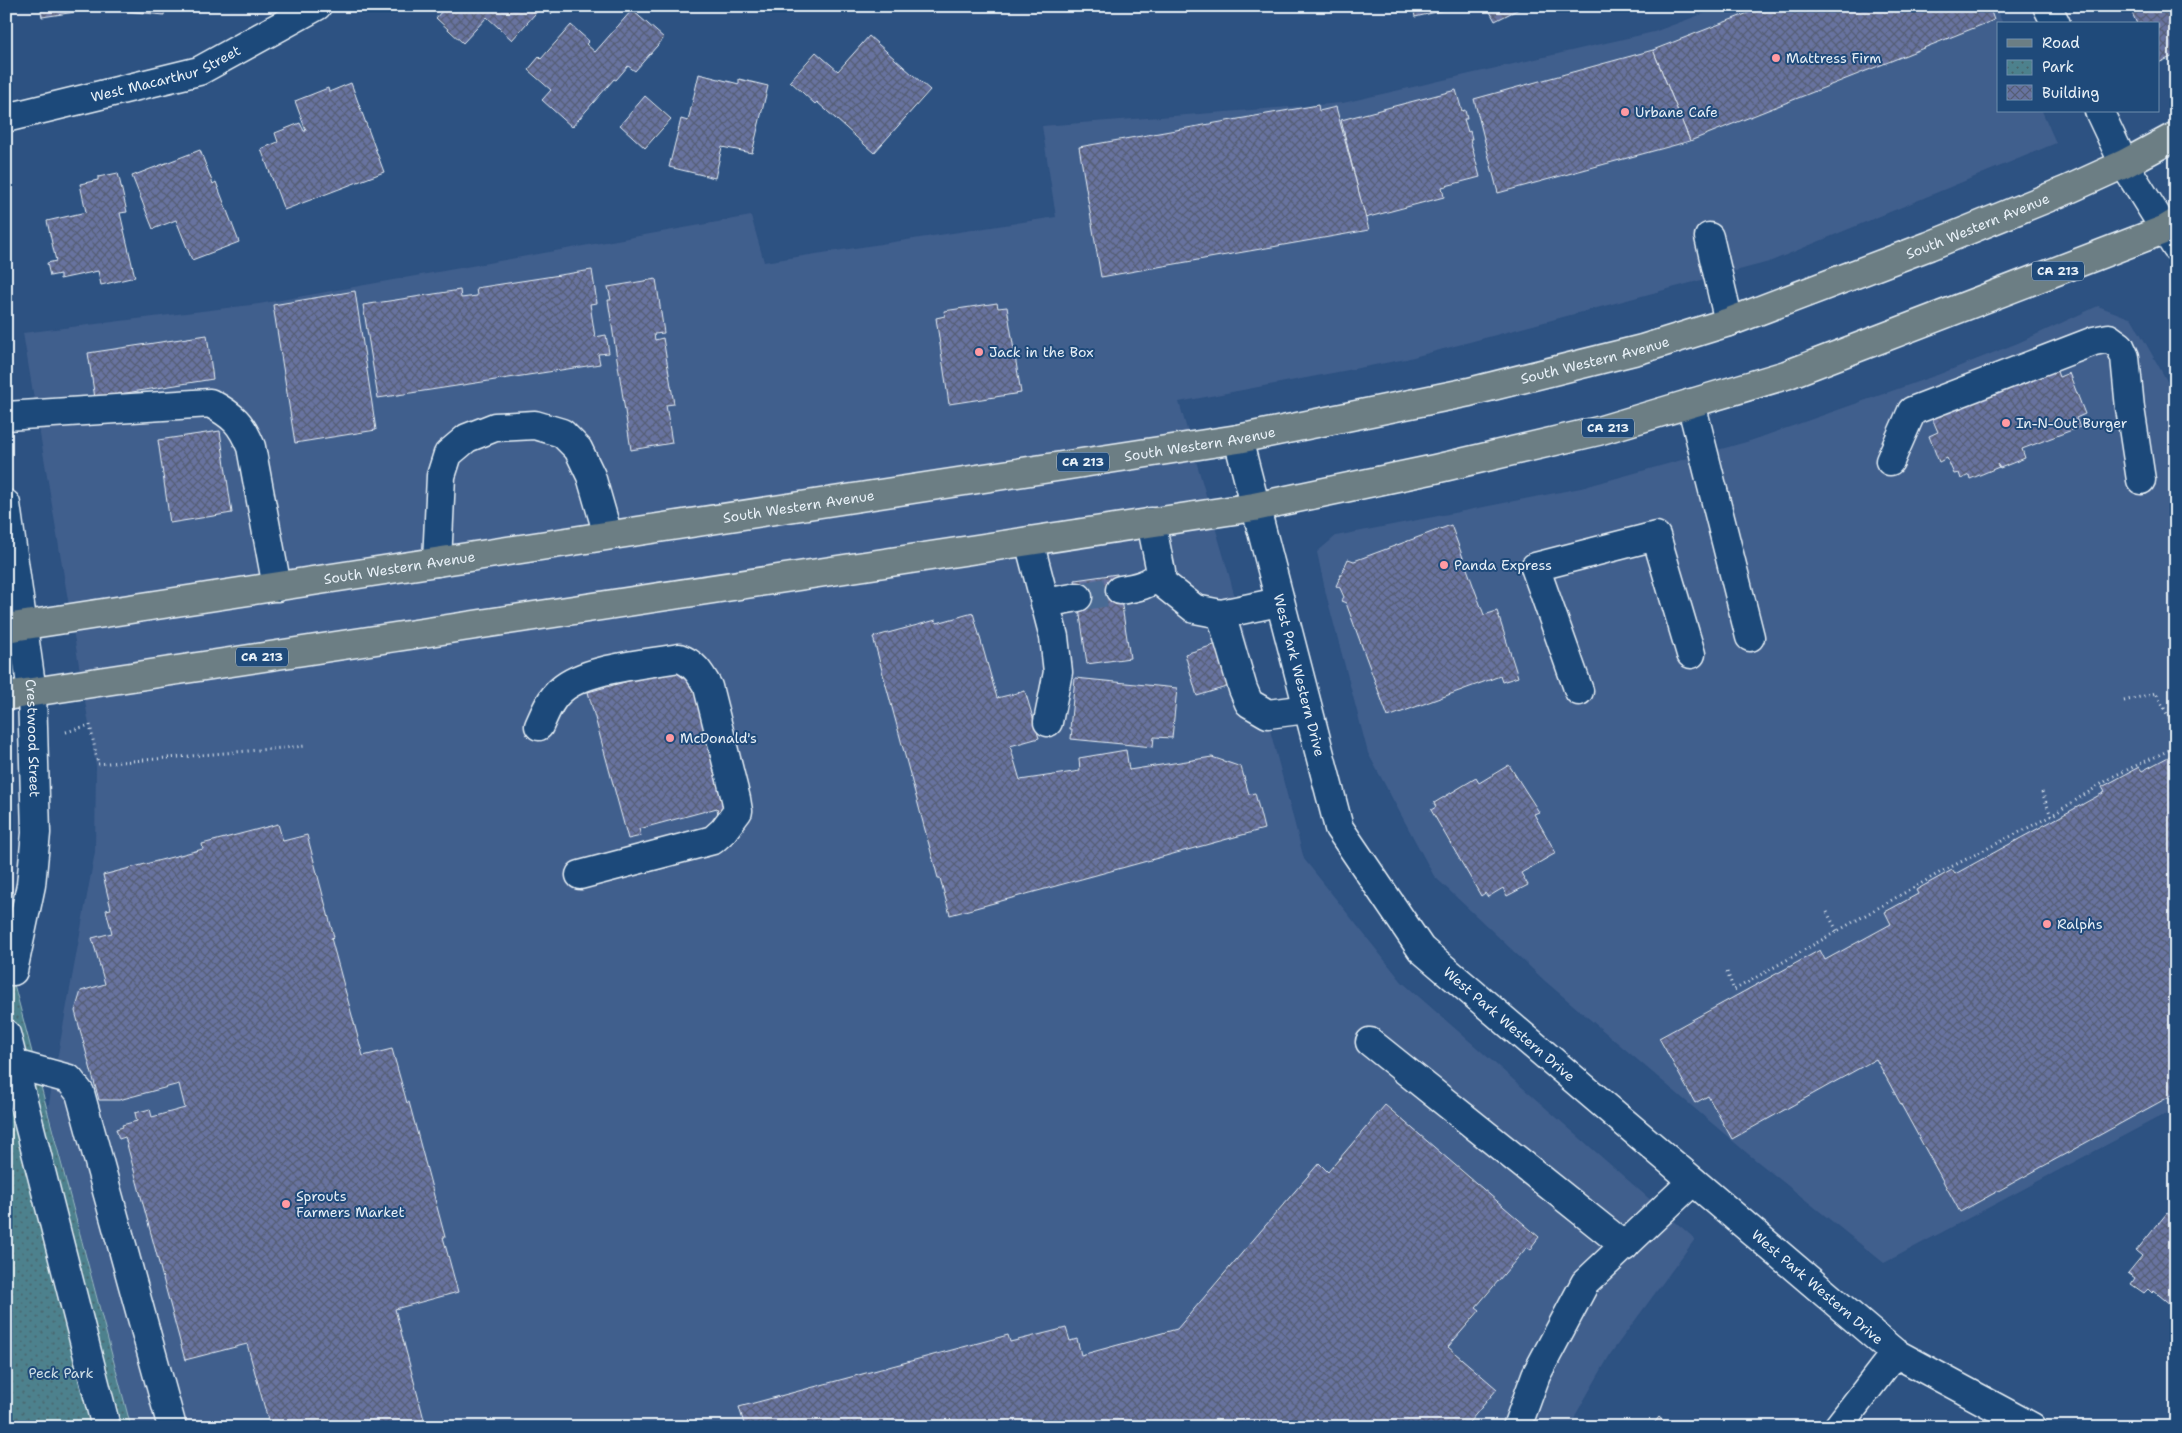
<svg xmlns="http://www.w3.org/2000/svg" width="2182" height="1433" viewBox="0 0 2182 1433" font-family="'Shantell Sans',sans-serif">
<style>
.built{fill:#415f8d}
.park{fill:url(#park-dots);stroke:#9ab9c2}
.building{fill:url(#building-cross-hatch);stroke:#e8f1f8}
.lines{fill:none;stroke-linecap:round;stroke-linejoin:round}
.minor-tunnel{stroke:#496a94;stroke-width:28;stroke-dasharray:28 14;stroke-linecap:butt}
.minor-casing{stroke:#e8f1f8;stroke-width:31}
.major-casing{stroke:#e8f1f8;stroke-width:31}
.path{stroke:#e8f1f8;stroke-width:3;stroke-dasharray:1 4;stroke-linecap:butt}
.minor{stroke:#1f4a7a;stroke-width:28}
.major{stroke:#6c7e84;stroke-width:28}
.poi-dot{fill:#ff9aa2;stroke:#1f4a7a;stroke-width:2}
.labels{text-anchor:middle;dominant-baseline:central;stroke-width:4;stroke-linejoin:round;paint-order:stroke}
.shield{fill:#1f4a7a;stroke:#acbfd2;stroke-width:1}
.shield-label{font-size:12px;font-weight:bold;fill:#e8f1f8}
.poi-label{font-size:14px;fill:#e8f1f8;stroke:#1f4a7a;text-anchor:start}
.street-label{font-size:14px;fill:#e8f1f8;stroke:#1f4a7a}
.park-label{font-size:14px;fill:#d1e0e8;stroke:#1f4a7a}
</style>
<defs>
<pattern id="park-dots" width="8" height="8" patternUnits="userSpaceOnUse" patternTransform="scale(1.25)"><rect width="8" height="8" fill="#4d818d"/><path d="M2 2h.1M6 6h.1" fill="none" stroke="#4a676f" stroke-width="1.8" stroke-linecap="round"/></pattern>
<pattern id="building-cross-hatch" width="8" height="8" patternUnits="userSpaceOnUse" patternTransform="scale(1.25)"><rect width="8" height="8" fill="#6773a0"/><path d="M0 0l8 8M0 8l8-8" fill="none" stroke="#565e75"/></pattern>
</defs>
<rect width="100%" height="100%" fill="#2d5282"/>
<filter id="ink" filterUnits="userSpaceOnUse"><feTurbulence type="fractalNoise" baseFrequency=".02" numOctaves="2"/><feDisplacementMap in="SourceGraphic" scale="10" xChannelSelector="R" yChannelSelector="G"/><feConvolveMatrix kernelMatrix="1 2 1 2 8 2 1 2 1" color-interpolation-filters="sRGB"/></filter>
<g filter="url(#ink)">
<!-- built -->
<g class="built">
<path d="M 1724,6 L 1995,6 L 2003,24 L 1998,24 L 1998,111 L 2042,111 L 2056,143 L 1769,262 L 1406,359 L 1179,402 L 1229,575 L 1304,859 L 1402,982 L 1695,1239 L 1611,1353 L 1576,1414 L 1572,1427 L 131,1427 L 48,1109 L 95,852 L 96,766 L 23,333 L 259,304 L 751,216 L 764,262 L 1056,217 L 1042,126 L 1343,103 L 1654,32 Z"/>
<path d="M 2098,306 L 2132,319 L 2176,397 L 2176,1108 L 1884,1263 L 1747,1153 L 1545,981 L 1434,876 L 1368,753 L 1326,594 L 1317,552 L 1336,536 L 1581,488 L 1750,441 L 1940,374 L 2018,343 Z"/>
</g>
<!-- park -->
<path class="park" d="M 6,954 L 131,1427 L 6,1427 Z"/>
<!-- building -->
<g class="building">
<path d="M 40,6 L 81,6 L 82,11 L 42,17 Z"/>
<path d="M 126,6 L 165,6 L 164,15 L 126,11 Z"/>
<path d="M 446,6 L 542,6 L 512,40 L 487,17 L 463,43 L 436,18 Z"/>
<path d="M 543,6 L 557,6 L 551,14 Z"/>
<path d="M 1413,6 L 1446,6 L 1446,7 L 1445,10 L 1415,17 Z"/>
<path d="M 1487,6 L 1525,6 L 1495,21 Z"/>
<path d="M 1766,6 L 1989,6 L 1994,20 L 1690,141 L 1653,50 Z"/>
<path d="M 2129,6 L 2176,6 L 2176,55 L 2158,63 L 2158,24 L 2137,24 Z"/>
<path d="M 632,10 L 664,38 L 635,71 L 628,66 L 616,80 L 614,79 L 572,127 L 542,100 L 551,90 L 528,70 L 539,57 L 541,59 L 571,25 L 589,41 L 586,44 L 595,52 Z"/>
<path d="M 869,36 L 930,90 L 874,153 L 817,102 L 815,104 L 790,81 L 816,52 L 838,71 Z"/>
<path d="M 1653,50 L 1690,141 L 1498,193 L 1474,99 Z"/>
<path d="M 699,74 L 739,84 L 739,79 L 768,86 L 752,153 L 722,147 L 715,178 L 669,167 L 681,119 L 688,121 Z"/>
<path d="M 351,83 L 384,172 L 284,210 L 261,149 L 278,142 L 275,133 L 300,123 L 304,131 L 306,131 L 295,101 L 328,88 L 329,92 Z"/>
<path d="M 1456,90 L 1462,111 L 1465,110 L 1467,119 L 1464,119 L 1468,132 L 1470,131 L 1472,139 L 1470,139 L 1480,177 L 1442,187 L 1444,197 L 1365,218 L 1341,120 Z"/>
<path d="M 645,96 L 671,119 L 645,148 L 620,125 Z"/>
<path d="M 1318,105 L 1319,111 L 1336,107 L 1369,230 L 1101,277 L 1079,147 Z"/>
<path d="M 200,150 L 213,184 L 216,182 L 239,242 L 192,260 L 176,220 L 153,229 L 132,176 Z"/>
<path d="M 118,173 L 127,212 L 120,213 L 135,277 L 101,285 L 98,271 L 60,279 L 60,274 L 50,276 L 47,263 L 56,261 L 47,221 L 86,212 L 80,184 L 98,180 L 98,177 Z"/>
<path d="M 592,270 L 597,303 L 590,304 L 595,337 L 606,335 L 609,353 L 598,354 L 600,364 L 378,398 L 363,305 L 460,290 L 461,298 L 477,296 L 476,288 Z"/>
<path d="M 656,279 L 664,333 L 654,334 L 655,340 L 663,338 L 674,404 L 666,405 L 672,443 L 631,450 L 608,300 L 611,300 L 608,287 Z"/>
<path d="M 355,291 L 376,430 L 295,443 L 273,305 Z"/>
<path d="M 997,303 L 998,308 L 1007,307 L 1021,393 L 949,404 L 936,318 L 945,316 L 944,311 Z"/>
<path d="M 207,335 L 213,379 L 95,398 L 88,353 Z"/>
<path d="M 2052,358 L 2059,377 L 2069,373 L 2085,414 L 2076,418 L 2080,427 L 2022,449 L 2025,458 L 2000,468 L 1997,464 L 1999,467 L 1970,479 L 1969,475 L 1961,479 L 1959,473 L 1954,474 L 1947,458 L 1939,462 L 1929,436 L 1938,432 L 1932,418 L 1936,417 L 1933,409 Z"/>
<path d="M 220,431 L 232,513 L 170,523 L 158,440 Z"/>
<path d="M 1451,525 L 1484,615 L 1497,611 L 1518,677 L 1502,682 L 1500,676 L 1388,717 L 1346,603 L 1341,601 L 1344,597 L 1340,588 L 1336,586 L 1348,559 L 1354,561 Z"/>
<path d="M 1117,574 L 1130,658 L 1087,664 L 1075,580 Z"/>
<path d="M 973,613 L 997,698 L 1025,691 L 1039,738 L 1010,746 L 1020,780 L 1080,771 L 1079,758 L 1126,750 L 1129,770 L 1212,757 L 1241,767 L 1249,794 L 1255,793 L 1264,829 L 950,915 L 940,878 L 938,878 L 873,637 L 936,620 L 937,623 Z"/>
<path d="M 1227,641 L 1239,683 L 1197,696 L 1185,654 Z"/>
<path d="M 687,665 L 694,691 L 704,689 L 732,811 L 718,814 L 717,808 L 639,829 L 641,836 L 628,839 L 588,692 Z"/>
<path d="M 1075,678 L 1177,688 L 1172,738 L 1154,737 L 1153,747 L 1071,739 L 1072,729 L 1070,729 Z"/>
<path d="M 2174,754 L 2176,757 L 2176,1093 L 1960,1212 L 1876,1059 L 1732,1139 L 1708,1096 L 1695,1103 L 1659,1038 L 1820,950 L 1825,960 L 1891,924 L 1885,912 L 1918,894 L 1916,890 L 1952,870 L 1955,874 L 2105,792 L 2102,787 L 2139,767 L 2142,771 Z"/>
<path d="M 1509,765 L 1539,812 L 1534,814 L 1556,853 L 1521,873 L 1528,885 L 1507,896 L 1503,888 L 1488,897 L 1485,893 L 1481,896 L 1431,810 L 1436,807 L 1434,803 L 1476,778 L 1479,783 Z"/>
<path d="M 278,824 L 283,841 L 307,835 L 334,937 L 331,938 L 363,1056 L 392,1049 L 407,1103 L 409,1102 L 445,1237 L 443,1237 L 458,1292 L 395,1309 L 426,1427 L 270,1427 L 247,1344 L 185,1360 L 125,1137 L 119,1139 L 116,1129 L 123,1127 L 122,1125 L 137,1121 L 135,1113 L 150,1109 L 152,1117 L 185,1108 L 179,1084 L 119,1100 L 99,1100 L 75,1011 L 81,991 L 105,984 L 92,938 L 112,933 L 106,910 L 111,909 L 103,875 L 203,849 L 202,844 Z"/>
<path d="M 1385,1105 L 1539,1237 L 1532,1246 L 1533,1248 L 1531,1250 L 1527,1247 L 1476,1307 L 1480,1310 L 1448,1347 L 1497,1389 L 1465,1427 L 745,1427 L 739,1407 L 1008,1335 L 1010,1342 L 1066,1328 L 1070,1341 L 1077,1339 L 1081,1355 L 1177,1329 L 1319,1163 L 1328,1172 Z"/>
<path d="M 2176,1211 L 2176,1309 L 2154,1291 L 2152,1293 L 2148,1289 L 2144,1293 L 2131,1284 L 2135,1278 L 2128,1273 L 2142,1256 L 2136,1251 L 2167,1213 L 2171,1216 Z"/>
<path d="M 1659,1417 L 1670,1427 L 1651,1427 Z"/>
</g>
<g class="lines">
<!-- minor-tunnel -->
<path class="minor-tunnel" d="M 1078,597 L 1120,590"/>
<!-- minor casing -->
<g class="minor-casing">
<g id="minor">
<path d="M 2047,6 L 2056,24"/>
<path d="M 2099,111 L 2124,164 L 2176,247"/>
<path id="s1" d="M 6,118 L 199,71 L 317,6"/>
<path d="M 1709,237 L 1729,322"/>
<path d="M 1691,403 L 1750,637"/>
<path d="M 6,416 L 210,403 C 234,416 241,423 251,447 L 277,587"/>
<path id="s2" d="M 1238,439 L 1339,828 L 1421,949 L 1895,1353 L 2032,1427"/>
<path d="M 1890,461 L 1912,411 L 2094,341 L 2109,338 L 2120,346 L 2125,357 L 2130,408 L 2141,480"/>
<path id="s3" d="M 6,504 L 32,692 L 36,833 L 31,885 L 13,971"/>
<path d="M 1029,541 L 1054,637 L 1058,672 L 1048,722"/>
<path d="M 437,562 L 441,476 L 448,454 L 467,438 L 495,427 L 535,425 L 562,433 L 578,449 L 591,476 L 608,535"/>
<path d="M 1156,578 L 1195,609 L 1221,614 L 1279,602"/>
<path d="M 1120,590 C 1134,588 1152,585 1161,572 L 1151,522"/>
<path d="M 1045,603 L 1078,597"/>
<path d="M 1221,614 L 1243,689 L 1249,703 L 1268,714 L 1307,709"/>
<path d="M 1579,691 L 1535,567 L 1656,536 L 1691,654"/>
<path d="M 539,726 C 545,713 550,699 561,690 C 586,668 646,664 679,658 C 694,663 700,673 708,687 L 736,799 L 738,811 L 723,831 L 713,840 L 580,875"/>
<path d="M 6,1034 L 106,1427"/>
<path d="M 1370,1042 L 1625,1246"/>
<path d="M 14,1064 L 69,1079 L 80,1093 L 172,1427"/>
<path d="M 1517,1427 L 1536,1375 L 1585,1283 L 1693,1181"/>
<path d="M 1838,1427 L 1895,1353"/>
</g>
</g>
<!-- major casing -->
<g class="major-casing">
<g id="major">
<path id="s4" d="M 6,628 L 1238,439 L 1469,392 L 1642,349 L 1729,322 L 1929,246 L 2067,190 L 2124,164 L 2176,136"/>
<path d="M 6,696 L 1254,507 L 1435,469 L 1598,431 L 1786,375 L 2166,229 L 2176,223"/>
</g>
</g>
<!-- path -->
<g class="path">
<path d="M 2124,701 L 2156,693 L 2176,731"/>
<path d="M 66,732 L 90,725 L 98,764 L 305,746"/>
<path d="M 2042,792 L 2051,816"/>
<path d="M 1827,912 L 1837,931"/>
<path d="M 1727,972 L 1734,990 L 1941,872 L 2051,816 L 2114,776 L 2176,747"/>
</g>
<!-- minor -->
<use href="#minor" class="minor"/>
<!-- major -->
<use href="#major" class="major"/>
</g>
</g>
<!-- markers -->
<g class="poi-dot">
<circle cx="1776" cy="58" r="5"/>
<circle cx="1625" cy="112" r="5"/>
<circle cx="979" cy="352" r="5"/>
<circle cx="2006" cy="423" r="5"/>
<circle cx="1444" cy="565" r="5"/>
<circle cx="670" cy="738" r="5"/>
<circle cx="2047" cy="924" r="5"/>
<circle cx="286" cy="1204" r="5"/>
</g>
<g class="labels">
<!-- shield labels -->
<g class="shield">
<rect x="2032" y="261.5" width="52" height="19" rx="4"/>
<rect x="1582" y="418.5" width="52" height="19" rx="4"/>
<rect x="1057" y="452.5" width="52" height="19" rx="4"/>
<rect x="236" y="647.5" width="52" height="19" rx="4"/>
</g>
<g class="shield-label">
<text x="2058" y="271">CA 213</text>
<text x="1608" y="428">CA 213</text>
<text x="1083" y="462">CA 213</text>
<text x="262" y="657">CA 213</text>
</g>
<!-- poi labels -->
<g class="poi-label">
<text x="1786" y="58">Mattress Firm</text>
<text x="1635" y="112">Urbane Cafe</text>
<text x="989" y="352">Jack in the Box</text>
<text x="2016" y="423">In-N-Out Burger</text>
<text x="1454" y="565">Panda Express</text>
<text x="680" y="738">McDonald's</text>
<text x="2057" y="924">Ralphs</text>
<text x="296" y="1196">Sprouts<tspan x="296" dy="16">Farmers Market</tspan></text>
</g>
<!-- street labels -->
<g class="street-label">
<text stroke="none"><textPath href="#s1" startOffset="166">West Macarthur Street</textPath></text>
<text stroke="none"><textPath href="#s4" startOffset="2018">South Western Avenue</textPath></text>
<text stroke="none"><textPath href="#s4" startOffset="1612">South Western Avenue</textPath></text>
<text stroke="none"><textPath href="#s4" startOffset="1208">South Western Avenue</textPath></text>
<text stroke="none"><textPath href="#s4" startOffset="802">South Western Avenue</textPath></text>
<text stroke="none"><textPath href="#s4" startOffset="398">South Western Avenue</textPath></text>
<text stroke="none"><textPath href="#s2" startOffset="244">West Park Western Drive</textPath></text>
<text stroke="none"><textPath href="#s3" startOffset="236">Crestwood Street</textPath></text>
<text stroke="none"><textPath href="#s2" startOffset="664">West Park Western Drive</textPath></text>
<text stroke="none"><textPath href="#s2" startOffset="1069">West Park Western Drive</textPath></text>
</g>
<!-- park labels -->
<g class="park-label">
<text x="61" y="1373">Peck Park</text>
</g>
</g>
<!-- margin -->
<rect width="2182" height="1433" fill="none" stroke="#1f4a7a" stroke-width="25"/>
<rect x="12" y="12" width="2157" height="1408" fill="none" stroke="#e8f1f8" stroke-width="2" filter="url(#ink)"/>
<!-- legend -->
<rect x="1997" y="22" width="162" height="90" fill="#1f4a7a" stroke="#6f8dac"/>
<rect x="2007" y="39" width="25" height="8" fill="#6c7e84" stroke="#6f8dac"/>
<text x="2042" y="48" font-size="15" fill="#e8f1f8">Road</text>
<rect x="2007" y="60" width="25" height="15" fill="url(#park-dots)" stroke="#6f8dac"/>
<text x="2042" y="72" font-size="15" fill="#e8f1f8">Park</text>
<rect x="2007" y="85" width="25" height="15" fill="url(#building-cross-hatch)" stroke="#6f8dac"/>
<text x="2042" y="98" font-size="15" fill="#e8f1f8">Building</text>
</svg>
